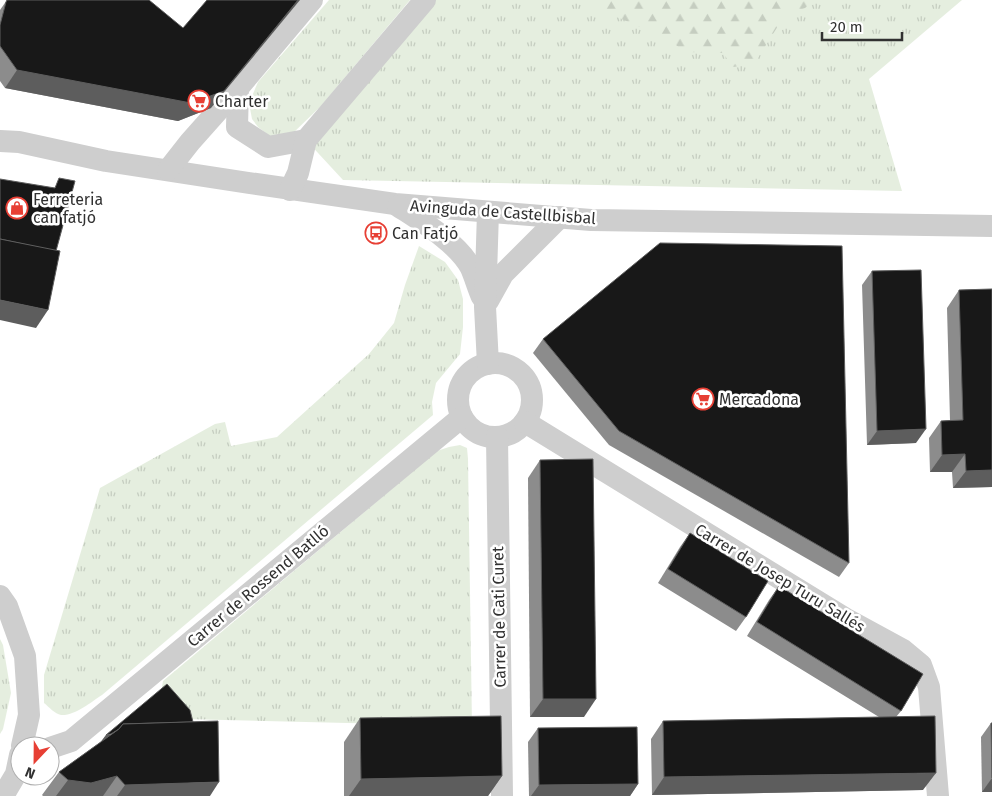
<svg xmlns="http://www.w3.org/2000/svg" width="992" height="796" viewBox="0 0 992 796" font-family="'Fira Sans',sans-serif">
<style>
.grass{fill:url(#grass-tufts)}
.forest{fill:url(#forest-firs)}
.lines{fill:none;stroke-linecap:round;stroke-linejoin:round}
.minor{stroke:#cecece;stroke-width:22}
.wall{fill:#8c8c8c}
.shaded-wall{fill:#5d5d5d}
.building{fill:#181818;stroke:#5d5d5d}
.labels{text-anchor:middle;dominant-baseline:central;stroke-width:5;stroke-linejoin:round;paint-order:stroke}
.poi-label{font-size:16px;fill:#313131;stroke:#fff;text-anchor:start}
.street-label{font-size:16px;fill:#313131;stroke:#fff}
</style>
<defs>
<pattern id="grass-tufts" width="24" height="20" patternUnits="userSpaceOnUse" patternTransform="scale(1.25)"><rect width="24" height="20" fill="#e5eedf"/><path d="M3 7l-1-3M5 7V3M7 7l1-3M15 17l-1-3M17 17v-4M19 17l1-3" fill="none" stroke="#c5cdc0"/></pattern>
<pattern id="forest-firs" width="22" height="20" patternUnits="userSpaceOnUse" patternTransform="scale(1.25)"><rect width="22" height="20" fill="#e5eedf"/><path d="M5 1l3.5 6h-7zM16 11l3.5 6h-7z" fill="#c5cdc0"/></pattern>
</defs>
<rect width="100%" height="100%" fill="#fff"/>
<!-- grass -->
<g class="grass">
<path d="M 329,0 L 410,0 L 321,106 L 291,135 L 271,137 L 258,127 L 252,119 L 249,103 L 258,82 Z"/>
<path d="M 427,0 L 962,0 L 869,79 L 902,191 L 343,180 L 306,140 Z"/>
<path d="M 419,246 L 445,262 L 458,280 L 463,299 L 463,327 L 460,354 L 436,383 L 432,402 L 433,415 L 102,695 C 91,702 75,716 61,715 C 55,714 49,707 44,703 L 44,675 L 100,488 L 215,424 L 225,422 L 231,446 L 277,437 L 369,354 L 394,323 L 405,285 Z"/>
<path d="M 460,445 L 467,448 L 468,459 L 472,726 L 184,719 L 161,693 L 163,681 L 437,451 L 449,447 Z"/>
<path d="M 0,639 L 3,645 L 11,693 L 3,729 L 0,734 Z"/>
</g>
<!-- forest -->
<path class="forest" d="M 586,0 L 815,0 L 805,8 L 785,15 L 754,64 L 733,67 L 723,53 L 686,52 L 667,39 L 592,6 Z"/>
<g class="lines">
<!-- minor -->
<g class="minor">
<path d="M 238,88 L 237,127 L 268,147 L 306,140"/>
<path d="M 0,141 L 19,142 L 106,161 L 249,183 L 395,204 L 591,220 L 992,226"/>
<path d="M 168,170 L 190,142 L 238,88 L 312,0"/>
<path d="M 290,190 L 298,173 L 306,140 L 425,0"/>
<path d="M 398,206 C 421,221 458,243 471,268 C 475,277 478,288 482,297"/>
<path d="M 488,301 L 503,274 L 560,217"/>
<circle cx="495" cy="400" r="37"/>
<path d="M 488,364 L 485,307 L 488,212"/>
<path d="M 525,422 L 846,619 L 903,650 L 921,665 L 929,687 L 938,796"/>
<path d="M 497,437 L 502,796"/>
<path d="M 0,596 L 7,606 L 25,656 L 29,715 L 22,746"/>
<path d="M 50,748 L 71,741 L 462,417"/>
<path d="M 3,796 L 16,774 L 20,755"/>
</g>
</g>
<!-- wall -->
<g class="wall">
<path d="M 7,0 L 211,108 L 178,121 L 5,88 L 0,81 L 0,10 Z"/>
<path d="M 872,271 L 916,443 L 867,445 L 862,285 Z"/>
<path d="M 992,289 L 992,487 L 953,488 L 952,472 L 930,472 L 929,438 L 941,421 L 950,420 L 947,308 L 959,290 Z"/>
<path d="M 543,339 L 849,563 L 839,577 L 609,445 L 533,353 Z"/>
<path d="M 540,460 L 584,717 L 530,717 L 528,478 Z"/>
<path d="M 690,533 L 746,617 L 736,631 L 658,583 L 680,547 Z"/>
<path d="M 779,586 L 901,711 L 896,717 L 923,790 L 652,795 L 651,739 L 663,721 L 879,717 L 747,636 L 769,600 Z"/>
<path d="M 360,718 L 502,776 L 488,796 L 344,796 L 344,742 Z"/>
<path d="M 991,723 L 992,723 L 992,792 L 982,792 L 981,737 Z"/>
<path d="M 538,728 L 638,784 L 630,796 L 529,796 L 528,742 Z"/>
<path d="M 106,735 L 210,796 L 43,796 L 42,795 L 59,772 L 102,741 Z"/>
</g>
<!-- shaded-wall -->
<g class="shaded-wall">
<path d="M 298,0 L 300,0 L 211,108 L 178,121 L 5,88 L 17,70 Z"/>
<path d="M 0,300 L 48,310 L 36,328 L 0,320 Z"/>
<path d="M 926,429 L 916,443 L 867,445 L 877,431 Z"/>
<path d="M 965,454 L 952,472 L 930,472 L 942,455 Z"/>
<path d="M 992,470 L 992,487 L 953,488 L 966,471 Z"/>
<path d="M 543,699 L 596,699 L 584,717 L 530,717 Z"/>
<path d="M 195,733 L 99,744 L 106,735 Z"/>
<path d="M 936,773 L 923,790 L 652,795 L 664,777 Z"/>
<path d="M 117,776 L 103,796 L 56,796 L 68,780 Z"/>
<path d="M 502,776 L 488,796 L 349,796 L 361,779 Z"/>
<path d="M 992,778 L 992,792 L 982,792 Z"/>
<path d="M 219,782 L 210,796 L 117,796 L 125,785 Z"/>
<path d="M 638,784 L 630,796 L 531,796 L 539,785 Z"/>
</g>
<!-- building -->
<g class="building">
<path d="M 7,0 L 149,0 L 183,28 L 207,0 L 298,0 L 224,91 L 191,103 L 17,70 L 0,46 L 0,25 L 6,2 Z"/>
<path d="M 59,178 L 75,181 L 56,251 L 0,239 L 0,179 L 55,188 Z"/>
<path d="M 0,239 L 60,251 L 48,310 L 0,300 Z"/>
<path d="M 660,243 L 842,246 L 849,563 L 619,431 L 543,339 Z"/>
<path d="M 921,270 L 926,429 L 877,431 L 872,271 Z"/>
<path d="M 992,289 L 992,470 L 966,471 L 965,454 L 942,455 L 941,421 L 963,420 L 959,290 Z"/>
<path d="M 593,459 L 596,699 L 543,699 L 540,460 Z"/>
<path d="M 690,533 L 768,581 L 746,617 L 668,569 Z"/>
<path d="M 779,586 L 923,674 L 901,711 L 757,622 Z"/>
<path d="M 167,684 L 190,710 L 193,722 L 123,724 L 119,729 L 111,734 L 106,735 Z"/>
<path d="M 501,716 L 502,776 L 361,779 L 360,718 Z"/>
<path d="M 935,716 L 936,773 L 664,777 L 663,721 Z"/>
<path d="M 218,721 L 219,782 L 125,785 L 117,776 L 91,783 L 68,780 L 59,772 L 119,729 L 123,724 Z"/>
<path d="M 991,723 L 992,723 L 992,778 Z"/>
<path d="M 637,727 L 638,784 L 539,785 L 538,728 Z"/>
</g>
<!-- icons -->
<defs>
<g id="supermarket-ring" transform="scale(1.125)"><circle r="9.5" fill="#fff" stroke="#e73f34" stroke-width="1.5"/><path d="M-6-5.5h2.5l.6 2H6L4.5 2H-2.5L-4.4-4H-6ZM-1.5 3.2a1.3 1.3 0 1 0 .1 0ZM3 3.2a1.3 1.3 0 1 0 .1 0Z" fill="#e73f34"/></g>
<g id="shop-ring" transform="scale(1.125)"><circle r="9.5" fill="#fff" stroke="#e73f34" stroke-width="1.5"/><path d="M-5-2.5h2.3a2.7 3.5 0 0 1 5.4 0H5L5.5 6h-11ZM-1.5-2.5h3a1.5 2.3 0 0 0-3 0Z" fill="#e73f34"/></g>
<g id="bus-ring" transform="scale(1.125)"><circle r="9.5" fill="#fff" stroke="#e73f34" stroke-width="1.5"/><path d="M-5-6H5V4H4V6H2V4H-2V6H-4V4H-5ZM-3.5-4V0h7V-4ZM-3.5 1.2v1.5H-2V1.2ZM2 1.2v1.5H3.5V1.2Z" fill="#e73f34"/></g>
</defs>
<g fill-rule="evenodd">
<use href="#supermarket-ring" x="199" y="101"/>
<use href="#shop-ring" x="17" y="208"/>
<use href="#bus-ring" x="376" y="233"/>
<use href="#supermarket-ring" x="703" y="399"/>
</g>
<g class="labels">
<!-- poi labels -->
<g class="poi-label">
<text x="215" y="101">Charter</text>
<text x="33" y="199">Ferreteria<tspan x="33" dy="18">can fatjó</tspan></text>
<text x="392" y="233">Can Fatjó</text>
<text x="719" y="399">Mercadona</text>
</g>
<!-- street labels -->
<g class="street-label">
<text transform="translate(503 212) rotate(4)">Avinguda de Castellbisbal</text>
<text transform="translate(780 578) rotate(31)">Carrer de Josep Turu Sallés</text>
<text transform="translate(258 586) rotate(-40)">Carrer de Rossend Batlló</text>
<text transform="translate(499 617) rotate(-91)">Carrer de Cati Curet</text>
</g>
</g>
<!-- north arrow -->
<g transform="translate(35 761) rotate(202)"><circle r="24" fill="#ffffff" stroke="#adadad"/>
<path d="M0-4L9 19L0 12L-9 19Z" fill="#e73f34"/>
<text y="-8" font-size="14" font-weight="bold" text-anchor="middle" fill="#313131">N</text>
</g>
<!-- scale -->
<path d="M822 32v8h80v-8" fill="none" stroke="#313131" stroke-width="2.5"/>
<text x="830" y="32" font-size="15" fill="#313131" stroke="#ffffff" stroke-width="4" paint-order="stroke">20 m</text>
</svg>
